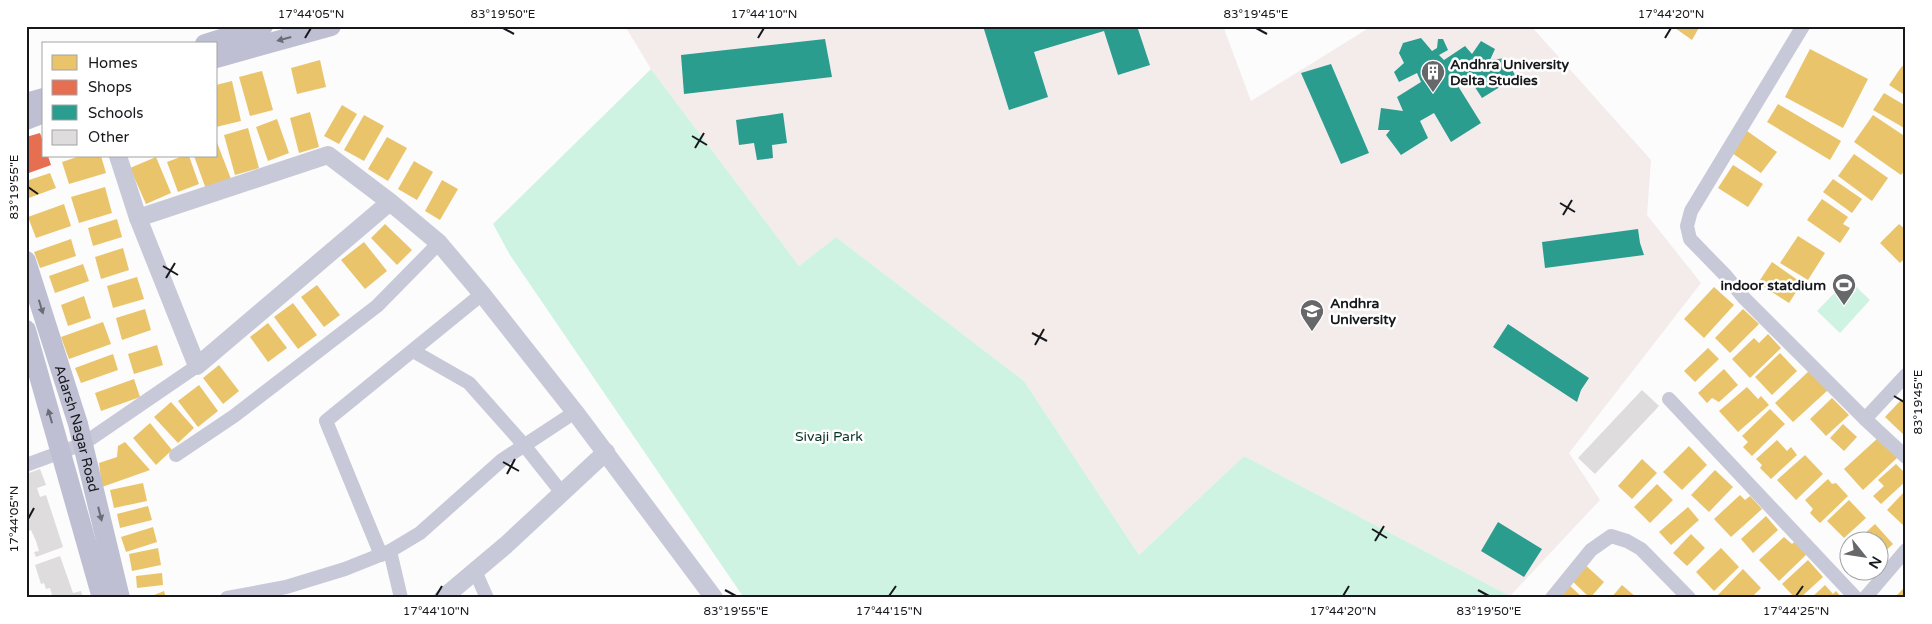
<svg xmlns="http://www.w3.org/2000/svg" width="1932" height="624" viewBox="0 0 1932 624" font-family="'Varela Round',sans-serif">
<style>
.education{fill:#f4ebeb}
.green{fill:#cff3e3}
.homes{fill:#e9c46a}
.shops{fill:#e76f51}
.schools{fill:#2a9d8f}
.building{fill:#dedcdc}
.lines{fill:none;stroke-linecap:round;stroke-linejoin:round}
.minor{stroke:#c8c9d8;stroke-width:14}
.tertiary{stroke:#c8c9d8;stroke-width:18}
.secondary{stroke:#bebfd2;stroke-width:20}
.oneway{fill:#6a6c77}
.ticks{fill:none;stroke:#17181c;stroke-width:2}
.labels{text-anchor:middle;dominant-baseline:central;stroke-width:5;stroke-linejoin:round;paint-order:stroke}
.poi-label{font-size:14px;font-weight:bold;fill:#17181c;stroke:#fff;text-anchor:start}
.street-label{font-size:14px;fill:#17181c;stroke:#fff}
.park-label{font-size:14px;fill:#073524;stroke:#fff}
.neatline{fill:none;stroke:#17181c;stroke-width:2}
.ticks-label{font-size:12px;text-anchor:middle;fill:#17181c}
</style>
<rect width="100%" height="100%" fill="#fcfcfc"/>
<!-- education -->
<path class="education" d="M 625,26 L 1223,26 L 1251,101 L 1372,26 L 1531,26 L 1651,160 L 1647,215 L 1701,283 L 1569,453 L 1600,500 L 1510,596 L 1244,456 L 1139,555 L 1024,381 L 836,237 L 799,266 L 651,69 Z"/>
<!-- green -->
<g class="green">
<path d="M 651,69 L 799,266 L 836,237 L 1024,381 L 1139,555 L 1244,456 L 1510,596 L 1508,598 L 744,598 L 510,255 L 493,224 Z"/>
<path d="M 1848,279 L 1870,300 L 1840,333 L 1817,311 Z"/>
</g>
<!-- homes -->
<g class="homes">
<path d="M 1672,26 L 1700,26 L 1692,40 Z"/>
<path d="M 1810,49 L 1868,79 L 1843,128 L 1785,97 Z"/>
<path d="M 320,60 L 326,87 L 297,94 L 291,68 Z"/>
<path d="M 1902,66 L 1906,69 L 1906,96 L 1889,85 Z"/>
<path d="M 262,71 L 273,110 L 250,116 L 239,77 Z"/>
<path d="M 232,81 L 241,121 L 216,127 L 216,85 Z"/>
<path d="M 1884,93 L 1906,106 L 1906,129 L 1873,110 Z"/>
<path d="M 1778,104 L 1841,141 L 1830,160 L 1767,122 Z"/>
<path d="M 342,105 L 357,114 L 339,144 L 324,136 Z"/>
<path d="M 310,112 L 319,147 L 299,153 L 290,118 Z"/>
<path d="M 364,115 L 384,126 L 364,161 L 344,150 Z"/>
<path d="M 1873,115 L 1906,137 L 1906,169 L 1901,175 L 1854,142 Z"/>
<path d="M 277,119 L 289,153 L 268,161 L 256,127 Z"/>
<path d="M 248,128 L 259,168 L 235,175 L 224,135 Z"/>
<path d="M 1747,131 L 1777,152 L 1761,173 L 1732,153 Z"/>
<path d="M 387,137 L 407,148 L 388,181 L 368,169 Z"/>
<path d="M 216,140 L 231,179 L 206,189 L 194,156 L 216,156 Z"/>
<path d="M 1854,154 L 1888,178 L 1872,201 L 1838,176 Z"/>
<path d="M 80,156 L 101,156 L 106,173 L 69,184 L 62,162 Z"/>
<path d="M 183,156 L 189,156 L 199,184 L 178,192 L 167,162 Z"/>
<path d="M 156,157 L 171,193 L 146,204 L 130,168 Z"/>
<path d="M 414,161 L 433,172 L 417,200 L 398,189 Z"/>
<path d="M 1733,165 L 1763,184 L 1748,207 L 1718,188 Z"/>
<path d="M 50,173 L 56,188 L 26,199 L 26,181 Z"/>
<path d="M 1833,179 L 1862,199 L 1852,213 L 1823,192 Z"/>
<path d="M 442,180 L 458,189 L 440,220 L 425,211 Z"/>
<path d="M 105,187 L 112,213 L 79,223 L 71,197 Z"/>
<path d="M 1822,199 L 1848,217 L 1843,224 L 1850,228 L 1840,243 L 1807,220 Z"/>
<path d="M 64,204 L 71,226 L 36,238 L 28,217 Z"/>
<path d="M 117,219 L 122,237 L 93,246 L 88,228 Z"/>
<path d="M 385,224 L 412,250 L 397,265 L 371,238 Z"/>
<path d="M 1899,224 L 1906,230 L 1906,257 L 1900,263 L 1880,243 Z"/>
<path d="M 1798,236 L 1825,253 L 1808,280 L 1780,263 Z"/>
<path d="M 71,239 L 76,256 L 40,268 L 34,252 Z"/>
<path d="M 364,242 L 387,271 L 365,289 L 341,260 Z"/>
<path d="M 123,248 L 129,270 L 101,279 L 95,257 Z"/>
<path d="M 1772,262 L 1802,283 L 1789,303 L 1758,283 Z"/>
<path d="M 83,264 L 89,281 L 55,293 L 49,276 Z"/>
<path d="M 137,277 L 144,299 L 113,308 L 107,286 Z"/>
<path d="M 317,285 L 340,315 L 324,327 L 301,297 Z"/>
<path d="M 1714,287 L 1734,305 L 1704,338 L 1684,319 Z"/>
<path d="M 84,296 L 91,318 L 68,326 L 61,305 Z"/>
<path d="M 293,303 L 317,335 L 298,349 L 274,317 Z"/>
<path d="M 145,309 L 151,330 L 122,340 L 116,318 Z"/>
<path d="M 1743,309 L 1759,324 L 1730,353 L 1715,338 Z"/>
<path d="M 103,322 L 111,344 L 69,359 L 61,337 Z"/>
<path d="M 268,323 L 287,348 L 268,362 L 250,337 Z"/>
<path d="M 1768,334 L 1781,348 L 1750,378 L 1732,359 L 1754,338 L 1759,343 Z"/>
<path d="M 157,345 L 163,365 L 134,374 L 128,354 Z"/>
<path d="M 1708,348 L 1719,359 L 1695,382 L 1684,371 Z"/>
<path d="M 1780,353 L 1797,371 L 1772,395 L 1755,377 Z"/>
<path d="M 113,354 L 118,370 L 81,383 L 75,368 Z"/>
<path d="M 219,365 L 239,391 L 223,404 L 203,378 Z"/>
<path d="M 1724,369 L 1738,385 L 1719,402 L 1712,398 L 1707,403 L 1698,393 Z"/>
<path d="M 1810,370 L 1828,390 L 1793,422 L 1775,403 Z"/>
<path d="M 134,379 L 140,397 L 101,411 L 95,393 Z"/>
<path d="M 199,385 L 218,411 L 198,427 L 178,401 Z"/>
<path d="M 1747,387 L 1758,399 L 1761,396 L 1769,405 L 1738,432 L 1719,411 Z"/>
<path d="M 1832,398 L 1849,415 L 1826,436 L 1810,419 Z"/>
<path d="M 1902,399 L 1906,403 L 1906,437 L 1885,417 Z"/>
<path d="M 171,402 L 194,428 L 178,443 L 154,417 Z"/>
<path d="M 1770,409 L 1785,424 L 1752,456 L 1743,447 L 1748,442 L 1742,436 Z"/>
<path d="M 150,423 L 172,450 L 156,465 L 133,438 Z"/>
<path d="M 1843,424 L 1857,437 L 1844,451 L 1830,438 Z"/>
<path d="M 1879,437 L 1898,457 L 1863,490 L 1844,469 Z"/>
<path d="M 1777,440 L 1787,451 L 1791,447 L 1797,455 L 1771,479 L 1760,468 L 1762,465 L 1756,459 Z"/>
<path d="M 125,442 L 150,470 L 102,487 L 99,463 L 117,457 L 118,446 Z"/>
<path d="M 1689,446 L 1707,465 L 1682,490 L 1663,472 Z"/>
<path d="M 1805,455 L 1823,474 L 1796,500 L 1777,480 Z"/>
<path d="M 1642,459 L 1657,473 L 1632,499 L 1618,486 Z"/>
<path d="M 1896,464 L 1906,474 L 1906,481 L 1881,504 L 1873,496 L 1884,486 L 1878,480 Z"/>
<path d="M 1715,470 L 1733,487 L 1709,512 L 1691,495 Z"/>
<path d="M 1828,479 L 1832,484 L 1836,483 L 1848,496 L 1820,523 L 1810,513 L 1813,509 L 1805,500 Z"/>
<path d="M 143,483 L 147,501 L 114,508 L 110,490 Z"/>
<path d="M 1657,484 L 1673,500 L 1650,523 L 1634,507 Z"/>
<path d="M 1906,490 L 1906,524 L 1904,526 L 1887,510 Z"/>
<path d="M 1740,495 L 1745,500 L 1750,496 L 1762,509 L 1731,537 L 1714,519 Z"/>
<path d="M 1849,500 L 1866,518 L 1844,538 L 1827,521 Z"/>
<path d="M 148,506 L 152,520 L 120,528 L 117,514 Z"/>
<path d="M 1688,507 L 1699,520 L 1671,545 L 1659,532 Z"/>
<path d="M 1766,516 L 1778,530 L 1753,553 L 1741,539 Z"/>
<path d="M 1875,524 L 1893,544 L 1881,555 L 1880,553 L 1880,542 L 1868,542 L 1863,535 Z"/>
<path d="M 153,527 L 157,542 L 126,552 L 121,537 Z"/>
<path d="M 1691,534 L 1705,548 L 1687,566 L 1673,553 Z"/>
<path d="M 1784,537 L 1792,544 L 1796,540 L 1808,553 L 1779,581 L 1759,560 Z"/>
<path d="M 158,548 L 161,565 L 132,571 L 129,554 Z"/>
<path d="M 1721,548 L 1739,567 L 1714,591 L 1696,572 Z"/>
<path d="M 1808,560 L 1823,577 L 1800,598 L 1795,598 L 1782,584 Z"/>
<path d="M 1583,563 L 1604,582 L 1590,598 L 1569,578 Z"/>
<path d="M 1743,569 L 1761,588 L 1751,598 L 1718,598 L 1717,596 Z"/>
<path d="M 162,573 L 163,585 L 137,588 L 136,576 Z"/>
<path d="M 1568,584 L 1583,598 L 1556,598 Z"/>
<path d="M 1622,585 L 1637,598 L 1611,598 Z"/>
<path d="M 1825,585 L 1833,594 L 1836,591 L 1842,598 L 1811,598 Z"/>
<path d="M 1906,586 L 1906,598 L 1894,598 Z"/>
<path d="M 164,591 L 166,598 L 147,598 Z"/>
</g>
<!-- shops -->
<path class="shops" d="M 40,133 L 44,144 L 44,156 L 48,156 L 51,165 L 26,174 L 26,137 Z"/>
<!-- schools -->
<g class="schools">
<path d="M 983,26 L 1137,26 L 1150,65 L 1118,75 L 1104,31 L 1034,52 L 1048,97 L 1009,110 Z"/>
<path d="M 1421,38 L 1432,51 L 1437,48 L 1438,39 L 1443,39 L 1448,50 L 1439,55 L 1444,60 L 1465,46 L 1472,54 L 1481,41 L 1495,49 L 1490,60 L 1506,58 L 1516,77 L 1482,98 L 1469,78 L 1458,86 L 1481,123 L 1451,142 L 1434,113 L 1420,121 L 1428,138 L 1401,155 L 1386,135 L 1390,130 L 1378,130 L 1381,108 L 1403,111 L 1397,97 L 1421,82 L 1417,73 L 1399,82 L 1394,72 L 1404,63 L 1399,53 L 1403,43 Z"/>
<path d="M 825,39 L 832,77 L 684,94 L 681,55 Z"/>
<path d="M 1331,64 L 1369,153 L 1341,164 L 1301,73 Z"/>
<path d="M 783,113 L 787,143 L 772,145 L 773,158 L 757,160 L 754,143 L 739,145 L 736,120 Z"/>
<path d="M 1638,229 L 1640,243 L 1644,255 L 1545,268 L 1542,242 Z"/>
<path d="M 1508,324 L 1589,378 L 1581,390 L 1577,402 L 1493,347 Z"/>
<path d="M 1498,522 L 1542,549 L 1524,577 L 1481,551 Z"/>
</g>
<!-- building -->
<g class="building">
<path d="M 1642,390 L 1659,406 L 1595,474 L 1578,458 Z"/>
<path d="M 40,469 L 46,485 L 37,488 L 40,497 L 46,495 L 63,547 L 36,557 L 34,552 L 39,551 L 36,541 L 31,530 L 28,531 L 26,527 L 26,474 Z"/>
<path d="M 60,556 L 73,593 L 81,591 L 83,598 L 53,598 L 50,588 L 46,589 L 44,583 L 41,584 L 35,565 Z"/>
</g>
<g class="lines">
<!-- minor -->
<g class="minor">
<path d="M 1803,26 L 1691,211 L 1687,226 L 1690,239 L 1726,276 L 1744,298 L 1865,419 L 1906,457"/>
<path d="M 413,351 L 469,383 L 524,445 L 562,493"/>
<path d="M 1669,399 L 1856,598"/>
<path d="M 1865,419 L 1906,375"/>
<path d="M 176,455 L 234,416 L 377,306 L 439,243"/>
<path d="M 26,465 L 83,444 L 197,366"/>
<path d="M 390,551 L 401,598"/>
<path d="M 381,555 L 326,421 L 482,294"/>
<path d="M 475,571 L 487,598"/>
<path d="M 227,598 L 286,587 L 345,569 L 390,551 L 420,533 L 502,460 L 575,412"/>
<path d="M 1552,598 L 1591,550 L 1611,536 L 1627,541 L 1641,549 L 1689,598"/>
<path d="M 1865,598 L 1906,550"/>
</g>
<!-- tertiary -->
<g class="tertiary">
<path d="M 118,156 L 138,218 L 197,366 L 390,202"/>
<path d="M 138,218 L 328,155 L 390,202 L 439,243 L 482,294 L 575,412 L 714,598"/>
<path d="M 443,598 L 506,545 L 606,452"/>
</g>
<!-- secondary -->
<g class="secondary">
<path d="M 205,44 L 263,26"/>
<path d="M 216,58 L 331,26"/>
<path d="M 26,103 L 44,98"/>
<path d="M 26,120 L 44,113"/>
<path id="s1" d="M 26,261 L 78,424 L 120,598"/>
<path d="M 26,330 L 102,598"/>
</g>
</g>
<!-- one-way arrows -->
<defs><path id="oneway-solid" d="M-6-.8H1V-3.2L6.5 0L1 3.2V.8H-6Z" transform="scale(1.25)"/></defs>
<g class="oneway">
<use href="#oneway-solid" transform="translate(284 39) rotate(165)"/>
<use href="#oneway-solid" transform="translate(41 307) rotate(73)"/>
<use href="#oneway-solid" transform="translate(50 416) rotate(-106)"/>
<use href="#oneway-solid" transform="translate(100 514) rotate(76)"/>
</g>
<!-- ticks -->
<path class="ticks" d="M 503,28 L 514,34M 1256,28 L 1267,34M 305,38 L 311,28M 758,38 L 764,28M 1665,38 L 1671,28M 692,136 L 707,145M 695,148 L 704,133M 28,187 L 38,194M 1560,203 L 1575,212M 1563,215 L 1572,200M 163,266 L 178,275M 166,278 L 175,263M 1032,333 L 1047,341M 1035,345 L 1044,329M 1894,396 L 1904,402M 503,462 L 519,471M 507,474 L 515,459M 28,519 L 34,508M 1372,529 L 1387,538M 1375,541 L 1384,526M 725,590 L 736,596M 1478,590 L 1489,596M 436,596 L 442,586M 889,596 L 896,586M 1343,596 L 1349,586M 1796,596 L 1803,586"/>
<!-- icons -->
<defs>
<g id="building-pin" transform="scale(1.25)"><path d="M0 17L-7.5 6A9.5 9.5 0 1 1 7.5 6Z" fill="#67686a" stroke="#fff"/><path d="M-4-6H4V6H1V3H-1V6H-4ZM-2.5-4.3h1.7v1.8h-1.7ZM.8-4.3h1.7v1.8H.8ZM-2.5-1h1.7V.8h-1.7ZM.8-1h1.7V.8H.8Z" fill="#fff"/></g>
<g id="stadium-pin" transform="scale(1.25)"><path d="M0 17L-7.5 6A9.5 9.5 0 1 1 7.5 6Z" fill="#67686a" stroke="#fff"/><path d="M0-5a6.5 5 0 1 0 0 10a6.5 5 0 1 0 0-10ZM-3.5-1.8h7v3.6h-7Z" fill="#fff"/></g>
<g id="university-pin" transform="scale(1.25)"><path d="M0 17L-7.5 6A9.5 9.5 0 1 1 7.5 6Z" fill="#67686a" stroke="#fff"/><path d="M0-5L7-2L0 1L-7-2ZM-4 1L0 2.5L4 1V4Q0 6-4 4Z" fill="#fff"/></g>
</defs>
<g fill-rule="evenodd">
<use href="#building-pin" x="1433" y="72"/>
<use href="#stadium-pin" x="1844" y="285"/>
<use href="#university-pin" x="1312" y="311"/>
</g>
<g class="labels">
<!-- poi labels -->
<g class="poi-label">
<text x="1450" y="64">Andhra University<tspan x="1450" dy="16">Delta Studies</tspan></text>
<text x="1826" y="285" text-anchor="end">indoor statdium</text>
<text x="1330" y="303">Andhra<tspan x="1330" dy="16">University</tspan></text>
</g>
<!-- street labels -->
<g class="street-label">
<text stroke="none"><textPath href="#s1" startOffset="175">Adarsh Nagar Road</textPath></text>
</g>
<!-- park labels -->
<g class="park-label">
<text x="829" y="436">Sivaji Park</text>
</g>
</g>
<!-- border -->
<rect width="1932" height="624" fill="none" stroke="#ffffff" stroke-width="55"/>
<!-- legend -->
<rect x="42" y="42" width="175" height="115" fill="#ffffff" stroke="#a2a3a4"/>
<rect x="52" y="55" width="25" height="15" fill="#e9c46a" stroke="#a2a3a4"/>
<text x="88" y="68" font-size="15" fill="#17181c">Homes</text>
<rect x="52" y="80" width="25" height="15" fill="#e76f51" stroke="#a2a3a4"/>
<text x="88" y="92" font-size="15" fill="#17181c">Shops</text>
<rect x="52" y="105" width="25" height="15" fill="#2a9d8f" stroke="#a2a3a4"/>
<text x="88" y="118" font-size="15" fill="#17181c">Schools</text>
<rect x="52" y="130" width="25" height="15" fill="#dedcdc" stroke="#a2a3a4"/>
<text x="88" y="142" font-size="15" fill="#17181c">Other</text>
<!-- north arrow -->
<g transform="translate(1864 556) rotate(120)"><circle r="24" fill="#ffffff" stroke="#a2a3a4"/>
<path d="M0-4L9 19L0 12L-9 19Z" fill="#67686a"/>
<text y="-8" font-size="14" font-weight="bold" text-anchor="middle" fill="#17181c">N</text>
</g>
<rect x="28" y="28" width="1876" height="568" class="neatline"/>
<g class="ticks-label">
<text x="311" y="18">17°44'05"N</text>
<text x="503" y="18">83°19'50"E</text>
<text x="764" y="18">17°44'10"N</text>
<text x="1256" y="18">83°19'45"E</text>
<text x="1671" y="18">17°44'20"N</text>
<text transform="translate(14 187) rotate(-90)" y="4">83°19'55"E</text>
<text transform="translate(1918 402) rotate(-90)" y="4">83°19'45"E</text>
<text transform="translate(14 519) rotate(-90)" y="4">17°44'05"N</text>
<text x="436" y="615">17°44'10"N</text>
<text x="736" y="615">83°19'55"E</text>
<text x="889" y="615">17°44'15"N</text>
<text x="1343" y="615">17°44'20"N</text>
<text x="1489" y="615">83°19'50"E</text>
<text x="1796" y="615">17°44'25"N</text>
</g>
</svg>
